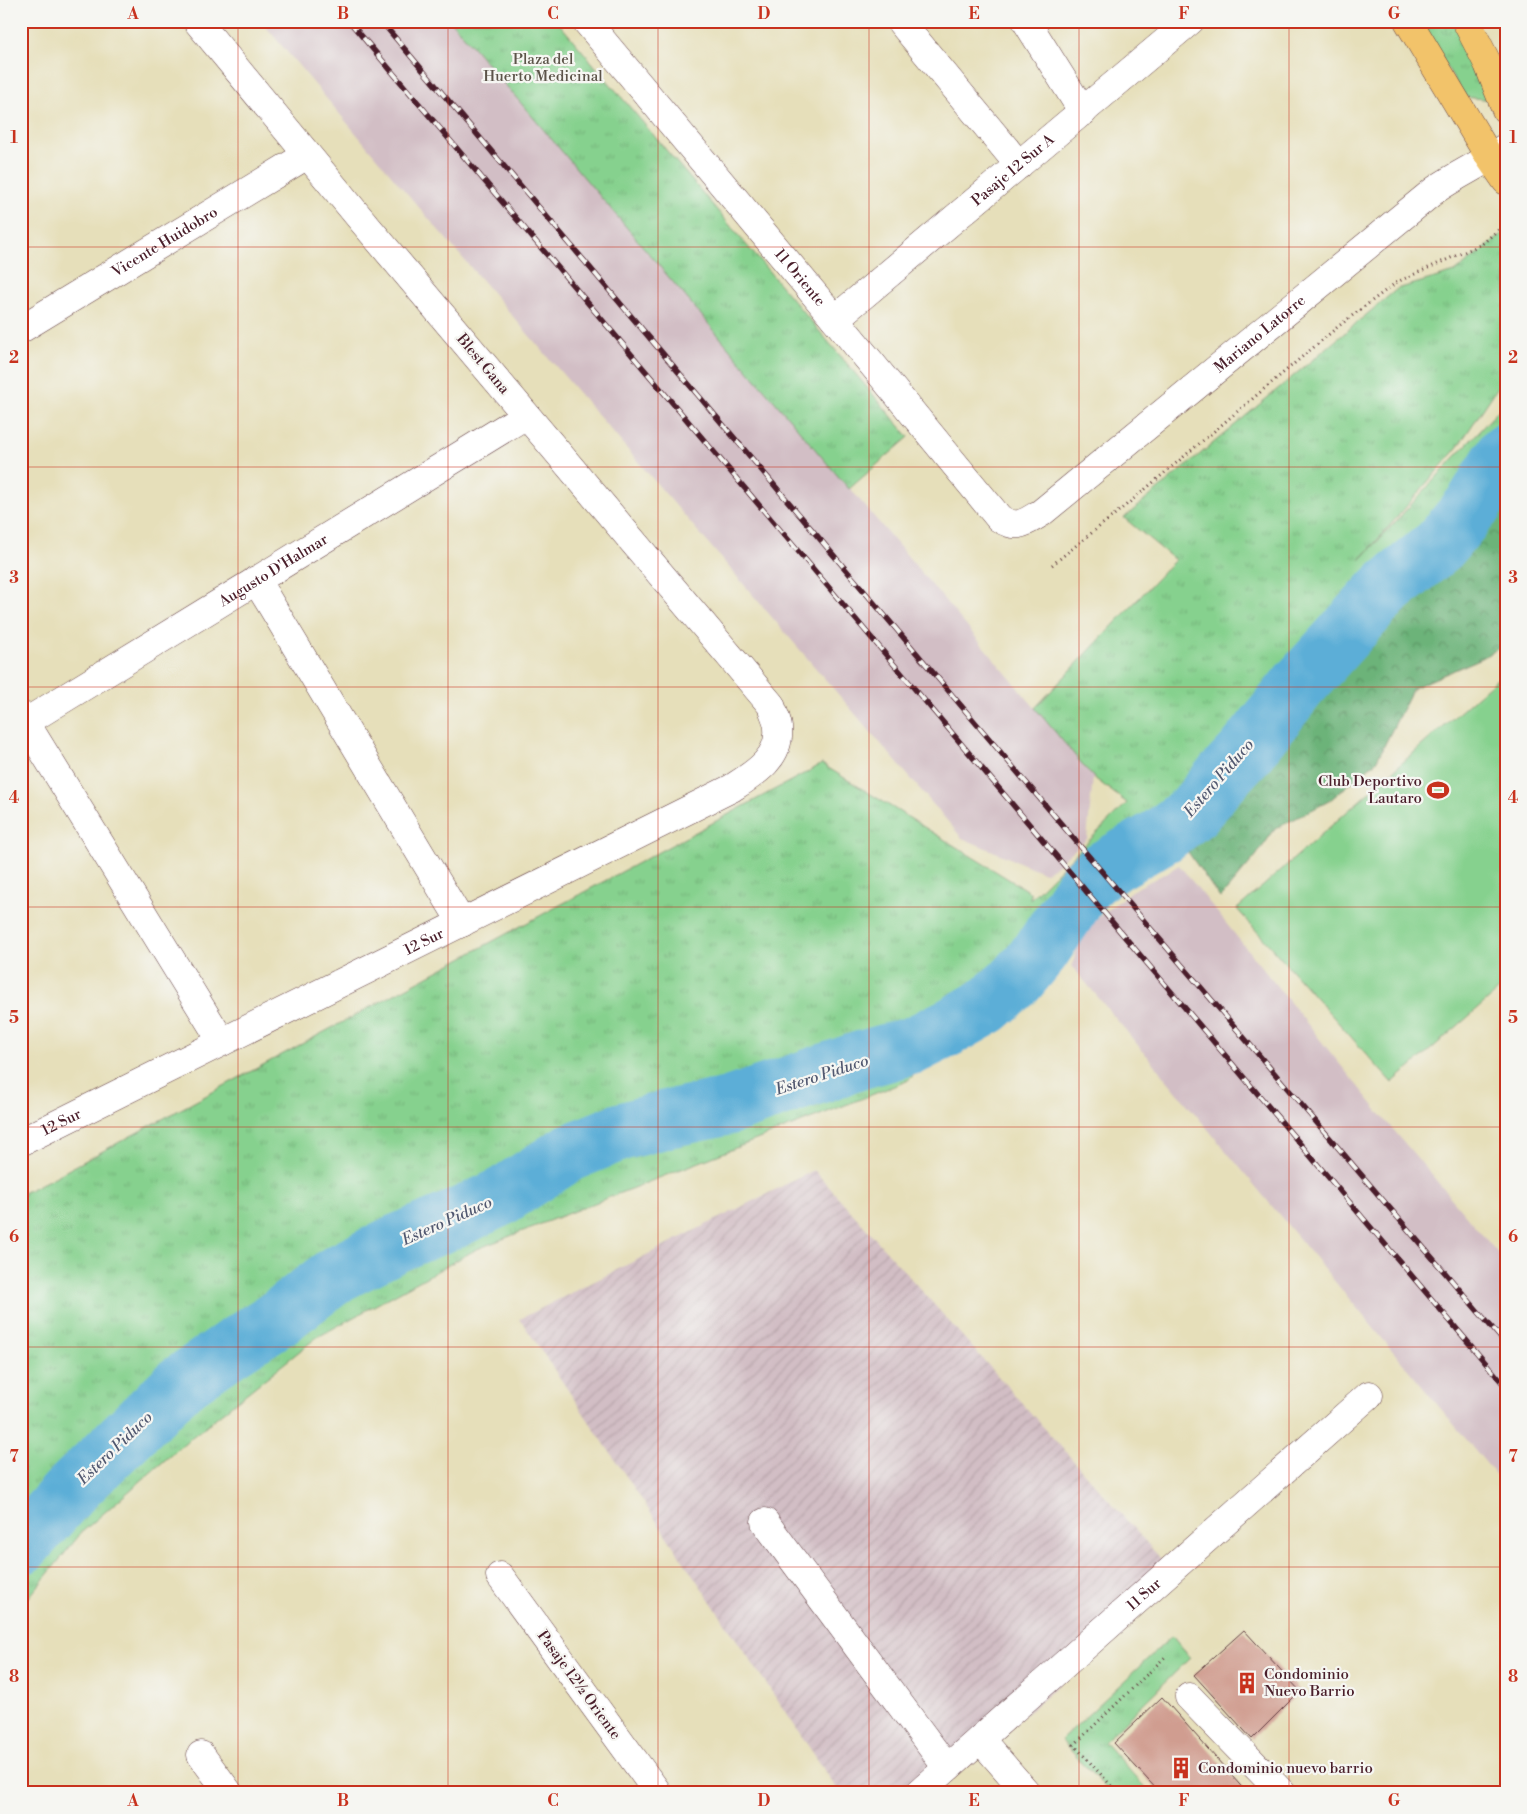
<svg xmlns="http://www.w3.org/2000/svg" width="1527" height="1814" viewBox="0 0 1527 1814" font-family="'Libre Bodoni',serif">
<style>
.industrial{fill:url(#industrial-furrows)}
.railway{fill:#d2bec5}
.grass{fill:url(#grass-tufts);stroke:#68785c}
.forest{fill:url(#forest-crowns);stroke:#5b6952}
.garden{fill:#86d18e;stroke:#68785c}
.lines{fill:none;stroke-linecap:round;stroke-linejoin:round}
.river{stroke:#5caed7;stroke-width:58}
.building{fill:#d09d90}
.minor-casing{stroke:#613c40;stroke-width:29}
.major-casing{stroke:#613c40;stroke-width:29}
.path{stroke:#613c40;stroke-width:3;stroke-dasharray:1 4;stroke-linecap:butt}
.minor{stroke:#fff;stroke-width:28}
.major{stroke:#f2c36a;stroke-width:28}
.rail-casing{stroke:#4a1f2b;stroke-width:5.5}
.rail{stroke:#f6f6f2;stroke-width:4;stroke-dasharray:11;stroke-linecap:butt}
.grid{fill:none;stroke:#c8321e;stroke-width:1;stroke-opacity:0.55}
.labels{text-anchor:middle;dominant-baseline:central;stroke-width:4.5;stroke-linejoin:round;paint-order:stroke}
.park-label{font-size:15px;fill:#5c5449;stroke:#f6f6f2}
.street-label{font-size:15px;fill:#4a1f2b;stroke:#f6f6f2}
.poi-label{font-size:15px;fill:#4a1f2b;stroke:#f6f6f2;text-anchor:start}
.water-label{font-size:16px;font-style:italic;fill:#515870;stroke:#f6f6f2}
.neatline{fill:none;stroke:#c8321e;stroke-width:2}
.grid-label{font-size:16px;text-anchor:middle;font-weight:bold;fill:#c8321e}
</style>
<defs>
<pattern id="industrial-furrows" width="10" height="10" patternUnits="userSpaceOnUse" patternTransform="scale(1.25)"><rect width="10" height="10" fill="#d2bec5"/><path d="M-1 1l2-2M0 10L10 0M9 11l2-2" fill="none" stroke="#b6a3a9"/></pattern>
<pattern id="grass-tufts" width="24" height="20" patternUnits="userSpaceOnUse" patternTransform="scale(1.25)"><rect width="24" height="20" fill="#86d18e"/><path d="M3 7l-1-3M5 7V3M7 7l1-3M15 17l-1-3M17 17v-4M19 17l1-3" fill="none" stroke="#75b37b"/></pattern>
<pattern id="forest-crowns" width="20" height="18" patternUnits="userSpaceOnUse" patternTransform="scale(1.25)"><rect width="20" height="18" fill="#6cb379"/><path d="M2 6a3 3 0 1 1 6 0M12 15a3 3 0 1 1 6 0" fill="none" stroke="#5b9163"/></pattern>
</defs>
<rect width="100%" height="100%" fill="#f6f6f2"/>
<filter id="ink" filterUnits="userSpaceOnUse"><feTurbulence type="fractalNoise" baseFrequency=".02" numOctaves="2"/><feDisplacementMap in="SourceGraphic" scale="10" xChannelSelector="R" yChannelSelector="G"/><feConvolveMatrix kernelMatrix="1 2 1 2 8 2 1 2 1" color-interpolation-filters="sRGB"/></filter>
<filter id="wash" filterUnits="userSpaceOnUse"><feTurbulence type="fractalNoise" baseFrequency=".0096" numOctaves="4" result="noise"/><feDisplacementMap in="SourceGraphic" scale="20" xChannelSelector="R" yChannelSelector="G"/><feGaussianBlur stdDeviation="1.12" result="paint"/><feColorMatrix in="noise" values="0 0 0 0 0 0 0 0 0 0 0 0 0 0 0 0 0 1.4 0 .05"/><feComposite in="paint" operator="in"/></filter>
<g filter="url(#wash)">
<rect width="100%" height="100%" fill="#e6dfba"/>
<!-- industrial -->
<path class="industrial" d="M 814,1170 L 1179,1579 L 936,1793 L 840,1793 L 520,1319 Z"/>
<!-- railway -->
<g class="railway">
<path d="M 261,21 L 452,21 L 910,559 L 1093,777 L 1087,839 L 1085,841 L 1053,868 L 1045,873 L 962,838 L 398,183 Z"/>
<path d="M 1179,865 L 1381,1115 L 1506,1263 L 1506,1487 L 1072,966 L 1077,949 L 1085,933 L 1097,919 L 1131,891 L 1166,873 Z"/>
</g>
<!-- grass -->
<g class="grass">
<path d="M 451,21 L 557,21 L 909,437 L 849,489 Z"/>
<path d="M 1419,21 L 1453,21 L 1492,100 L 1465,97 Z"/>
<path d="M 1504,233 L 1506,235 L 1506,375 L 1457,448 L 1360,560 L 1506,402 L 1506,512 L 1401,616 L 1207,805 L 1008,994 L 907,1081 L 477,1249 L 316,1338 L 187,1441 L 82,1532 L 21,1607 L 21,1194 L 51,1179 L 822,764 L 1031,893 L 1030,899 L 1127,803 L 1093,777 L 1035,708 L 1175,560 L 1124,518 L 1397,289 L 1455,272 Z"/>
<path d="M 1172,1636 L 1190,1658 L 1104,1742 L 1150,1793 L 1110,1793 L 1061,1740 Z"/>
</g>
<!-- forest -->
<path class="forest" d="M 1506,481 L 1506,644 L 1482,658 L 1413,688 L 1376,762 L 1329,801 L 1275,829 L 1256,856 L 1220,898 L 1181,842 L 1204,834 L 1284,719 L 1368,632 L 1459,543 Z"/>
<!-- garden -->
<path class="garden" d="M 1506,671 L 1506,984 L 1392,1083 L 1237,909 Z"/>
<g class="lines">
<!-- river -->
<path class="river" d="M 21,1546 L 69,1492 L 180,1384 L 232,1348 L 277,1319 L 337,1274 L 395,1244 L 457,1218 L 501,1197 L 569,1153 L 620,1132 L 667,1119 L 729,1106 L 861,1060 L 914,1045 L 954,1025 L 987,1006 L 1017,980 L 1041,951 L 1085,885 L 1101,871 L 1163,835 L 1194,811 L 1218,782 L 1245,753 L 1298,686 L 1384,591 L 1440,545 L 1474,504 L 1506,452"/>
</g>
<g id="blocks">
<!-- building -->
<g class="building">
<path d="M 1244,1630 L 1300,1691 L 1252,1739 L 1194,1675 Z"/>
<path d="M 1162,1697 L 1247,1793 L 1160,1793 L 1114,1743 Z"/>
</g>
</g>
</g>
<g filter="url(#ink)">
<use href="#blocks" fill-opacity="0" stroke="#613c40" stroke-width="1"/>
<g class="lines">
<!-- minor casing -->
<g class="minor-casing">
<g id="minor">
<path id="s1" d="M 586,21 L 835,319 L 999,518 C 1017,530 1024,523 1041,513 L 1435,190 C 1458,174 1483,163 1506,147"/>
<path d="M 900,21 L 1019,165"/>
<path d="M 1026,21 L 1083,112"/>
<path id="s2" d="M 835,319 L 1190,21"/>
<path id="s3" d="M 21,329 L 307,155"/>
<path d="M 256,580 L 462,923"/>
<path d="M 21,715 L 222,1042"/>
<path id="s4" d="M 21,725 L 526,415"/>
<path id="s5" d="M 21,1142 L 732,788 C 754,774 781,758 778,728 C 778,721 773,712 771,705 L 359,217 L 197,21"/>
<path d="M 765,1522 L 947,1768"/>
<path d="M 500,1576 L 658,1793"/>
<path d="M 1189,1697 L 1282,1793"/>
<path d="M 980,1739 L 1027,1793"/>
<path d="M 201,1755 L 229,1793"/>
<path id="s6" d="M 919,1793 L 1369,1395"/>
</g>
</g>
<!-- major casing -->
<g class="major-casing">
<g id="major">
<path d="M 1408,21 L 1490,158 L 1506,181"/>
<path d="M 1466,21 L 1488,64 L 1506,110"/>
</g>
</g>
<!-- path -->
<g class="path">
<path d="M 1052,565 L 1130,502 L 1340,325 L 1397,282 L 1482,244 L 1506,223"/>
<path d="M 1118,1793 L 1074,1745 L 1165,1657"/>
</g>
<!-- minor -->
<use href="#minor" class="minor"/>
<!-- major -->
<use href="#major" class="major"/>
<!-- rail casing -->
<g class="rail-casing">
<g id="rail">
<path d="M 349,21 L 1506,1387"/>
<path d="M 381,21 L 1080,846 L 1506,1344"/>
</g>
</g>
<!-- rail -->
<use href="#rail" class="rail"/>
</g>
</g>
<!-- grid -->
<path class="grid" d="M 238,21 L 238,1793M 448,21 L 448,1793M 658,21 L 658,1793M 869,21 L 869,1793M 1079,21 L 1079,1793M 1289,21 L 1289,1793M 21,247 L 1506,247M 21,467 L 1506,467M 21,687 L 1506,687M 21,907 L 1506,907M 21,1127 L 1506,1127M 21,1347 L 1506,1347M 21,1567 L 1506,1567"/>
<!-- icons -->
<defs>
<g id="stadium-bare" transform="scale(1.725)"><path d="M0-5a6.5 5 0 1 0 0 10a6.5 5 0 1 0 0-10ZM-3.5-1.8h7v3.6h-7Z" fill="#c8321e" stroke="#f6f6f2" stroke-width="2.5" paint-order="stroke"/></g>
<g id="building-bare" transform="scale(1.725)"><path d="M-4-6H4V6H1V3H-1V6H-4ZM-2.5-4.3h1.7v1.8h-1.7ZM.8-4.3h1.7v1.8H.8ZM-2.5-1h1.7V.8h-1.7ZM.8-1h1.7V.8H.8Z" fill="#c8321e" stroke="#f6f6f2" stroke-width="2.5" paint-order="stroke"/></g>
</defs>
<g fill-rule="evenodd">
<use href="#stadium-bare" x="1438" y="790"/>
<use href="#building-bare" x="1247" y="1683"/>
<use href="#building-bare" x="1181" y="1768"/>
</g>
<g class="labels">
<!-- park labels -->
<g class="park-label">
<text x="543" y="59">Plaza del<tspan x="543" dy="17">Huerto Medicinal</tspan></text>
</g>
<!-- street labels -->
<g class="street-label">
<text stroke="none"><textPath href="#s2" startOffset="232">Pasaje 12 Sur A</textPath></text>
<text stroke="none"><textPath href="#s3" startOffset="168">Vicente Huidobro</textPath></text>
<text stroke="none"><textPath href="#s1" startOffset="334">11 Oriente</textPath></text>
<text stroke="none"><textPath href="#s1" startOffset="975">Mariano Latorre</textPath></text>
<text transform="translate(483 364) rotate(50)">Blest Gana</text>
<text stroke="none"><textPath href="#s4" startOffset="296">Augusto D'Halmar</textPath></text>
<text stroke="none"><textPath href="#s5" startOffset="450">12 Sur</textPath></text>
<text stroke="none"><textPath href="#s5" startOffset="45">12 Sur</textPath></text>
<text stroke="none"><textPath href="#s6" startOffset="300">11 Sur</textPath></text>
<text transform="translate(579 1685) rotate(54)">Pasaje 12½ Oriente</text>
</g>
<!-- poi labels -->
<g class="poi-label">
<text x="1422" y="781" text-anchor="end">Club Deportivo<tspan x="1422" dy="17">Lautaro</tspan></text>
<text x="1264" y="1674">Condominio<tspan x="1264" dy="17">Nuevo Barrio</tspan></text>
<text x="1198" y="1768">Condominio nuevo barrio</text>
</g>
<!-- water labels -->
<g class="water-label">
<text transform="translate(1219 778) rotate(-49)">Estero Piduco</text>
<text transform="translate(822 1075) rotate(-18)">Estero Piduco</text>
<text transform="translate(447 1221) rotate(-24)">Estero Piduco</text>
<text transform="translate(115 1448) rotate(-44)">Estero Piduco</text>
</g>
</g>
<!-- margin -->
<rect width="1527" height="1814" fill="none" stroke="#f6f6f2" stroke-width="55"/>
<rect x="28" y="28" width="1472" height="1758" class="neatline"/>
<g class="grid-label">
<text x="133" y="19">A</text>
<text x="343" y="19">B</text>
<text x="553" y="19">C</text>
<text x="764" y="19">D</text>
<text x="974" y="19">E</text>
<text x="1184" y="19">F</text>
<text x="1394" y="19">G</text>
<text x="14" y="143">1</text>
<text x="1513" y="143">1</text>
<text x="14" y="363">2</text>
<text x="1513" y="363">2</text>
<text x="14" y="583">3</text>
<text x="1513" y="583">3</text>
<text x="14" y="803">4</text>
<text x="1513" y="803">4</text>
<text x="14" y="1023">5</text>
<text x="1513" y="1023">5</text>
<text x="14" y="1242">6</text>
<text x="1513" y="1242">6</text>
<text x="14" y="1462">7</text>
<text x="1513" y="1462">7</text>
<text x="14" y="1682">8</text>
<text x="1513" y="1682">8</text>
<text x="133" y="1806">A</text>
<text x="343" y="1806">B</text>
<text x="553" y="1806">C</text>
<text x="764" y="1806">D</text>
<text x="974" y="1806">E</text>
<text x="1184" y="1806">F</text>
<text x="1394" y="1806">G</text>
</g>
</svg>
